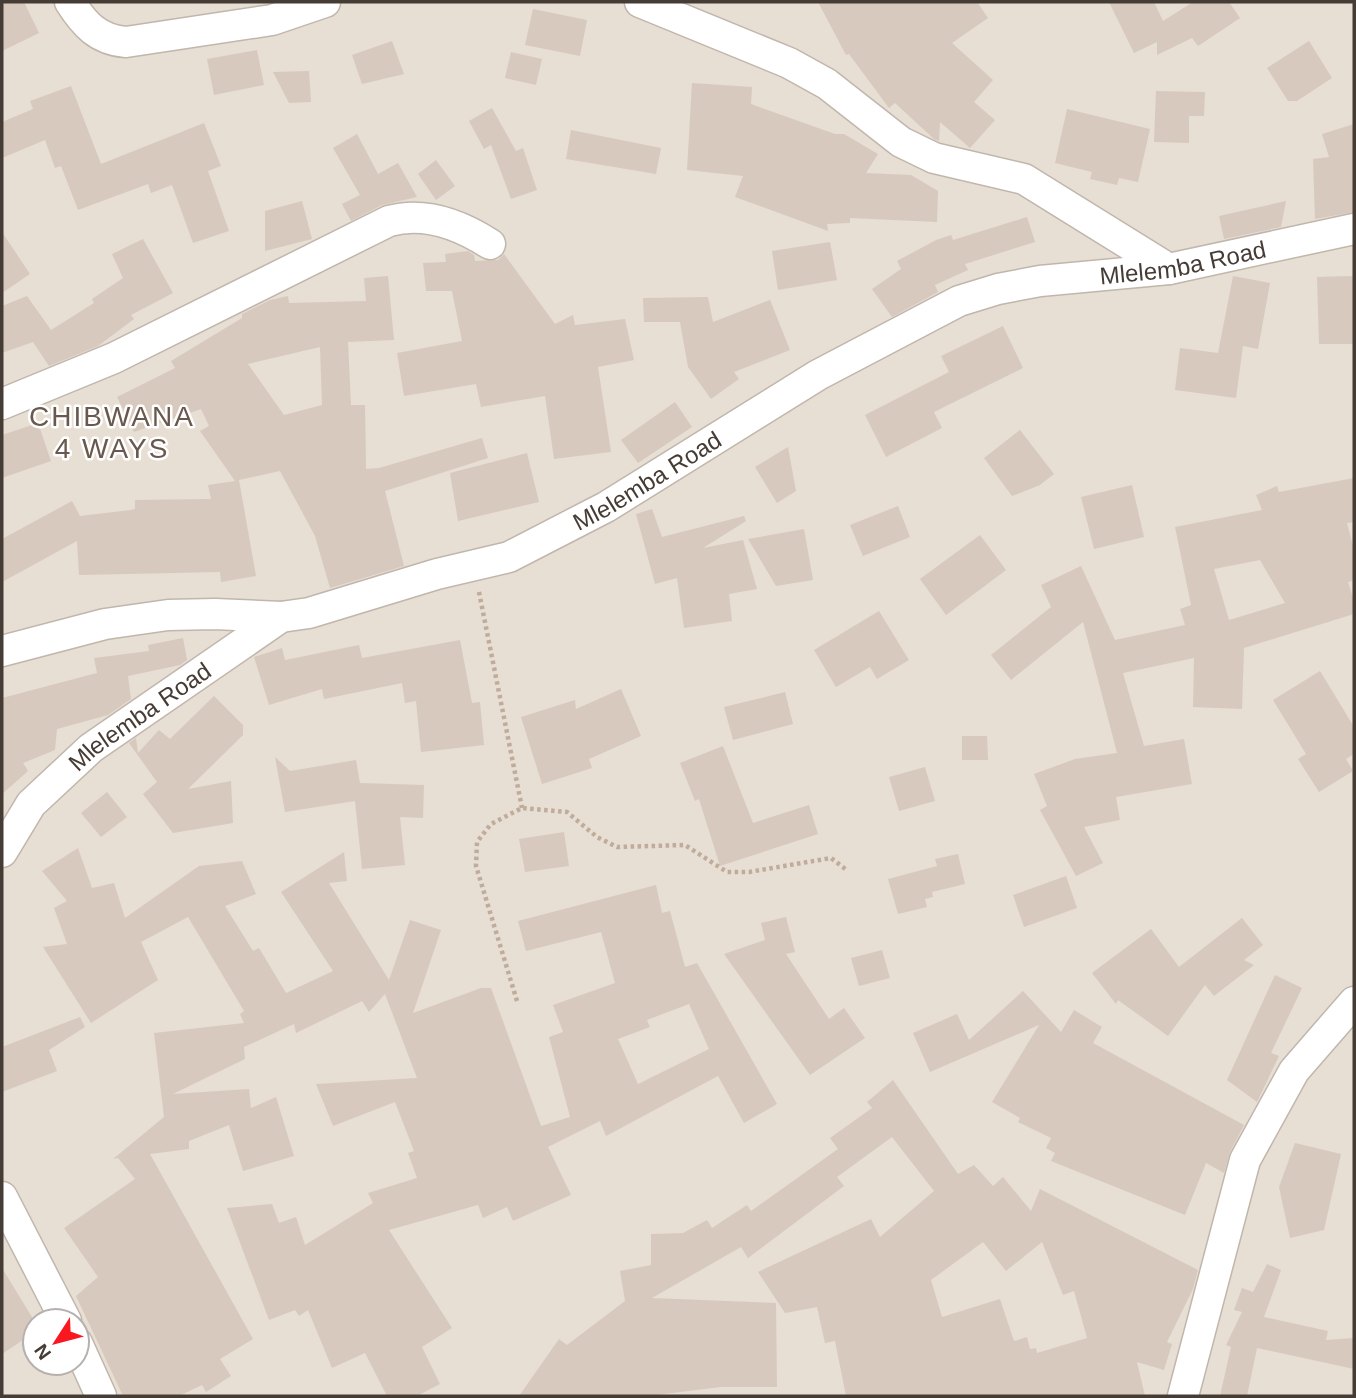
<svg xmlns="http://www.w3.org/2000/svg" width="1356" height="1398" viewBox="0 0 1356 1398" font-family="Helvetica,sans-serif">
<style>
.residential{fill:#e7ded4;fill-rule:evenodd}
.building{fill:#d8c9bf;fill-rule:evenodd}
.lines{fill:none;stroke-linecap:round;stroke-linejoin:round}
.minor-casing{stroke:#c1b6ac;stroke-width:33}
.path{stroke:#c0ac9a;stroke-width:4.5;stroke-dasharray:3.5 3.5;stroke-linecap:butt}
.minor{stroke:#fff;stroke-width:30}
.labels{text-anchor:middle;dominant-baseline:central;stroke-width:5;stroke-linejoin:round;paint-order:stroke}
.street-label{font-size:24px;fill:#463c36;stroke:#fff}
.quarter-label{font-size:28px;letter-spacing:2px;fill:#69584d;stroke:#fff}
</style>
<rect width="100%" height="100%" fill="#f3ede6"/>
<!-- residential -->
<path class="residential" d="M 2,2 L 1354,2 L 1354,1396 L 2,1396 ZM 35,1321 L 77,1321 L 77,1363 L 35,1363 Z"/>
<!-- building -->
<g class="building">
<path d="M 2,2 L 24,2 L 39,33 L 2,51 Z"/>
<path d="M 818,2 L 977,2 L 988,18 L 952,43 L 993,80 L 974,102 L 995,120 L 970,148 L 940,122 L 939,141 L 934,139 L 895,103 L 889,108 L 849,54 L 846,55 Z"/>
<path d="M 1109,2 L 1154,2 L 1163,21 L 1193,2 L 1229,2 L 1240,18 L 1198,46 L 1192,38 L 1157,55 L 1157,42 L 1134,53 Z"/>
<path d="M 533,9 L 587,20 L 580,56 L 525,45 Z"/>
<path d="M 392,41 L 404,74 L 362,84 L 352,55 Z"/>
<path d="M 1309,41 L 1332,78 L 1297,101 L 1288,101 L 1267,68 Z"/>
<path d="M 257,50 L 264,85 L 214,95 L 207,59 Z"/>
<path d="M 511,52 L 542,59 L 536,85 L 505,78 Z"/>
<path d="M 309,71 L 311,102 L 289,103 L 273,72 Z"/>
<path d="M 692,83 L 752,87 L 751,104 L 835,134 L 844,134 L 878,154 L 866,173 L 911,175 L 938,191 L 937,222 L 850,218 L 850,223 L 827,224 L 828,231 L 735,197 L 743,176 L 687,170 Z"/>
<path d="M 71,86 L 101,164 L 204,123 L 221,166 L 208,171 L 229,231 L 193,243 L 172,185 L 151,193 L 148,184 L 78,210 L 61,166 L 55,168 L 45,140 L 2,158 L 2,122 L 33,109 L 30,101 Z"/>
<path d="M 1156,91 L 1205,92 L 1204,116 L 1189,116 L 1189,143 L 1154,142 Z"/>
<path d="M 492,108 L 516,151 L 523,148 L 537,190 L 511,199 L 491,145 L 484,149 L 469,121 Z"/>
<path d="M 1067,109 L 1150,129 L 1138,182 L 1119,178 L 1117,185 L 1090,179 L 1092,172 L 1055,163 Z"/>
<path d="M 1354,124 L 1354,212 L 1315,219 L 1313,159 L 1329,157 L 1322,134 Z"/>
<path d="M 571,130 L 661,148 L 656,174 L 566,159 Z"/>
<path d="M 357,134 L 378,174 L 398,163 L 417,197 L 382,205 L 351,221 L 342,204 L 360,195 L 333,148 Z"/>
<path d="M 436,160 L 455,186 L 436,200 L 418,174 Z"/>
<path d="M 302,201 L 312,239 L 265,251 L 265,211 Z"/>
<path d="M 1286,201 L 1281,227 L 1224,239 L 1219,216 Z"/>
<path d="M 1027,217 L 1035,242 L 965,264 L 968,270 L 935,285 L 938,292 L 892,317 L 872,289 L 901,269 L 897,261 L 936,240 L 951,235 L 953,240 Z"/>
<path d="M 2,232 L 30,274 L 2,293 Z"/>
<path d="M 143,239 L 173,293 L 131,315 L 134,319 L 98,346 L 49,366 L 33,342 L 2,353 L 2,306 L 27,296 L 51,330 L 94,303 L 92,299 L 123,278 L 112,254 Z"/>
<path d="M 830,242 L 837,280 L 778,290 L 772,251 Z"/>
<path d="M 468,251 L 474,255 L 475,261 L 498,260 L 504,254 L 555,324 L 573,315 L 575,325 L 625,319 L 634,360 L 598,367 L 611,452 L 554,459 L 545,396 L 481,407 L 476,384 L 404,396 L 397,353 L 462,341 L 452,291 L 426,291 L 423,263 L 446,262 L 445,254 Z"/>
<path d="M 388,276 L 394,340 L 348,342 L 351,405 L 365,405 L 366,469 L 379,468 L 482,438 L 488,458 L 385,491 L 404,566 L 330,588 L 315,536 L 280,471 L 239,480 L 256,576 L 221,582 L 220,572 L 79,575 L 77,541 L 2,582 L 2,539 L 72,501 L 80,516 L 131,510 L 135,509 L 135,500 L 211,499 L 208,485 L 235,481 L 200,431 L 209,426 L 201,409 L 134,432 L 117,397 L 175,368 L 171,361 L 242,318 L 242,314 L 270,300 L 288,296 L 289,303 L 366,301 L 364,278 ZM 320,347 L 322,405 L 284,415 L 248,364 Z"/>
<path d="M 1233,276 L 1270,283 L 1258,349 L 1243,346 L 1236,398 L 1175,390 L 1180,348 L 1218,353 Z"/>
<path d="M 1354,276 L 1354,344 L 1319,344 L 1317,277 Z"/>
<path d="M 708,297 L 713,322 L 770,300 L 790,350 L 734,372 L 739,379 L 711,399 L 688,367 L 680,322 L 644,322 L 643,298 Z"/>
<path d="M 1003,326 L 1023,368 L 934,412 L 942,428 L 886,457 L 865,415 L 949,372 L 941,356 Z"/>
<path d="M 675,402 L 692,427 L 638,463 L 621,440 Z"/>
<path d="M 38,423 L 51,461 L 2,478 L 2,435 Z"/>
<path d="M 1020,430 L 1054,474 L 1040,485 L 1012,496 L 984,458 Z"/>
<path d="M 788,447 L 796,491 L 777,503 L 755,467 Z"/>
<path d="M 527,453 L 539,502 L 458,521 L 450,473 Z"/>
<path d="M 1354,478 L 1354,522 L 1347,523 L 1354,550 L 1354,580 L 1348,582 L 1354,601 L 1354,614 L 1244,648 L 1242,709 L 1193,707 L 1194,658 L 1123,673 L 1144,746 L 1184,739 L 1192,784 L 1116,797 L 1120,820 L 1084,827 L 1103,863 L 1076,876 L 1040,810 L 1047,806 L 1034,774 L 1075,759 L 1117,753 L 1083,622 L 1011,680 L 991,655 L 1051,607 L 1041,585 L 1081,566 L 1115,640 L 1185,625 L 1180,609 L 1191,605 L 1175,527 L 1262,510 L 1256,495 L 1277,486 L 1279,492 ZM 1260,560 L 1285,603 L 1229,620 L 1214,569 Z"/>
<path d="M 1132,485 L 1144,537 L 1094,549 L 1081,497 Z"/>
<path d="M 898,506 L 910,537 L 863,556 L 850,525 Z"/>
<path d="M 652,509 L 662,537 L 744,516 L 746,521 L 703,548 L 743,540 L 757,589 L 729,594 L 732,621 L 684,628 L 677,578 L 655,584 L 636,514 Z"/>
<path d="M 804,529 L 813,580 L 776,586 L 748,539 Z"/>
<path d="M 980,535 L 1006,570 L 946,615 L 920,579 Z"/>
<path d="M 879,611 L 909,660 L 877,679 L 870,667 L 836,687 L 814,650 Z"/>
<path d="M 183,638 L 187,660 L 180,665 L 128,676 L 131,699 L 108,715 L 57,729 L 55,750 L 23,763 L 28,771 L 2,794 L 2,698 L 97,673 L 94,658 L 149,651 L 148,645 Z"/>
<path d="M 460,640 L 472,703 L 480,702 L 484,745 L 421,752 L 416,701 L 405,703 L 402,683 L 324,699 L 322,689 L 269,705 L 254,657 L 282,648 L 285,660 L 359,645 L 362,658 Z"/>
<path d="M 1320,671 L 1354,727 L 1354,754 L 1346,759 L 1353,771 L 1319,792 L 1298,759 L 1306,754 L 1273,700 Z"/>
<path d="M 621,689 L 641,736 L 589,759 L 592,768 L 542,784 L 521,717 L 575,700 L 576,709 Z"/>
<path d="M 785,692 L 793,724 L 733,740 L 724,707 Z"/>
<path d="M 214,696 L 243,725 L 243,735 L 188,789 L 231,781 L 233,823 L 173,833 L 143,794 L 157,782 L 129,743 L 136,738 L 138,753 L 159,730 L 170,739 Z"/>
<path d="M 962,736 L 987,736 L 988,760 L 962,760 Z"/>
<path d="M 723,746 L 753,823 L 809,805 L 818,834 L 720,866 L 699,799 L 695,801 L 680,763 Z"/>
<path d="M 275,757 L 290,771 L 356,760 L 360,783 L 424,785 L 423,818 L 400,817 L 405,865 L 362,869 L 355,801 L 285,812 Z"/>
<path d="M 925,767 L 935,801 L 899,811 L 889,777 Z"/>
<path d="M 107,792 L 127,817 L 101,837 L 81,813 Z"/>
<path d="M 564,832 L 569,866 L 525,872 L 519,839 Z"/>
<path d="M 78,848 L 92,888 L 114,883 L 125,918 L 199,866 L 242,861 L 256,894 L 225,906 L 253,951 L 259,948 L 286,993 L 333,971 L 281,892 L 344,852 L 347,881 L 329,883 L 389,980 L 410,920 L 441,930 L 413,1013 L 481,988 L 491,988 L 541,1126 L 570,1117 L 549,1037 L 563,1032 L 553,1005 L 615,983 L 601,932 L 526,951 L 518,921 L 656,885 L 662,913 L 670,911 L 685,967 L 697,963 L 777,1104 L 744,1123 L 718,1076 L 606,1136 L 600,1121 L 548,1147 L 571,1195 L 513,1221 L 507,1207 L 483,1218 L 478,1205 L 389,1230 L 452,1328 L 422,1347 L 440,1384 L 417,1396 L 387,1396 L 365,1353 L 332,1368 L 308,1310 L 299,1316 L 295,1310 L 269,1320 L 227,1208 L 272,1204 L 279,1223 L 296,1217 L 305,1245 L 373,1203 L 368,1193 L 417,1178 L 408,1153 L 414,1151 L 395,1102 L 333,1126 L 316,1084 L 417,1078 L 385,994 L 369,1012 L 362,1001 L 296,1033 L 294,1024 L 244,1047 L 245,1059 L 173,1094 L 249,1089 L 251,1108 L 276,1097 L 294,1156 L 243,1171 L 229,1125 L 189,1141 L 189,1149 L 150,1154 L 253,1339 L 220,1359 L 231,1376 L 206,1392 L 202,1385 L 179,1396 L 123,1396 L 76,1296 L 98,1277 L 64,1228 L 135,1179 L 118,1158 L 113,1159 L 164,1117 L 154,1033 L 244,1023 L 240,1014 L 244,1011 L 188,917 L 141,942 L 158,980 L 91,1023 L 43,947 L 67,944 L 54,908 L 67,901 L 42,871 ZM 689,1004 L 709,1049 L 638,1084 L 618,1039 L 650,1027 L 647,1020 Z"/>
<path d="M 958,854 L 965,884 L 932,892 L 933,897 L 925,899 L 927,907 L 898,914 L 888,879 L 937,866 L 935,859 Z"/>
<path d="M 1066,876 L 1077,908 L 1024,927 L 1013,895 Z"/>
<path d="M 786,917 L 795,952 L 786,954 L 829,1019 L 844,1008 L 865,1038 L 810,1075 L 724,954 L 765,940 L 761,923 Z"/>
<path d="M 1242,918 L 1263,945 L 1244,960 L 1254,965 L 1214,996 L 1205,985 L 1168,1036 L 1118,1000 L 1116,1004 L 1092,973 L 1151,929 L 1179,967 Z"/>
<path d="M 882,950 L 890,978 L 859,986 L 851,958 Z"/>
<path d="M 1275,975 L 1302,988 L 1271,1053 L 1279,1056 L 1257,1102 L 1227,1080 Z"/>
<path d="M 1023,991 L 1061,1032 L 1074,1010 L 1102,1027 L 1093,1043 L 1244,1125 L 1230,1152 L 1224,1173 L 1206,1163 L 1185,1215 L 1051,1161 L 1055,1153 L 1046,1148 L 1051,1138 L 1018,1122 L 1020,1118 L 992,1102 L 1039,1025 L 930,1072 L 913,1033 L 957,1014 L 969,1040 Z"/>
<path d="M 80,1017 L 85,1027 L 49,1050 L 57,1071 L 2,1092 L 2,1047 Z"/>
<path d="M 893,1080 L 958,1174 L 974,1165 L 993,1186 L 1003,1177 L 1031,1211 L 1040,1189 L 1198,1270 L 1193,1289 L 1167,1342 L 1172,1344 L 1164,1370 L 1137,1362 L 1145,1396 L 846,1396 L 835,1341 L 825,1343 L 817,1307 L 785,1313 L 758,1272 L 871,1219 L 880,1237 L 934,1191 L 892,1137 L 837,1177 L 844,1186 L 748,1258 L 741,1247 L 652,1298 L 776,1303 L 777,1387 L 721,1387 L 648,1396 L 519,1396 L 559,1339 L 567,1345 L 625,1301 L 620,1271 L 651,1265 L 651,1234 L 683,1233 L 707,1220 L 712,1228 L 747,1205 L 751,1211 L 838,1149 L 830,1138 L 872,1108 L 867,1102 ZM 983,1242 L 1006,1271 L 1042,1242 L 1063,1295 L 1074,1291 L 1087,1338 L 1037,1353 L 1036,1348 L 1030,1349 L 1027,1337 L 1014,1341 L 1000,1299 L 942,1317 L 931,1280 Z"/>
<path d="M 1295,1143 L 1341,1154 L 1324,1230 L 1290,1238 L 1279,1187 Z"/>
<path d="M 1267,1264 L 1281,1270 L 1264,1317 L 1328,1331 L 1326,1340 L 1354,1338 L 1354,1369 L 1257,1348 L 1247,1396 L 1220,1396 L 1231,1347 L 1226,1345 L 1242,1312 L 1234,1310 L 1242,1288 L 1253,1292 Z"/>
<path d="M 2,1268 L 35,1322 L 35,1332 L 2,1354 Z"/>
</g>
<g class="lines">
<!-- minor casing -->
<g class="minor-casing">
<g id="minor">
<path d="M 70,2 C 84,24 98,40 126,42 L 272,20 L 325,2"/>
<path d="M 640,2 L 789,63 L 827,84 L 901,142 L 934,158 L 1024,179 L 1169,269"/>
<path d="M 2,404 L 114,358 L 389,221 C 425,211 459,224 490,244"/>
<path id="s1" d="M 2,651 L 105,624 L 168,615 L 215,614 L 281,617 L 309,613 L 437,574 L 509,557 L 606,507 L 818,375 L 959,301 L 998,289 L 1040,281 L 1169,269 L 1354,229"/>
<path id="s2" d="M 2,852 L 31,804 L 91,748 L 281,617"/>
<path d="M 2,1197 L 66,1321"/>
<path d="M 77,1343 L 101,1396"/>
<path d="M 1183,1396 L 1245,1160 L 1294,1071 L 1354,1002"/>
</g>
</g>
<!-- path -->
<g class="path">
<path d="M 479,592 L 522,808"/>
<path d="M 517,1001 L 476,866 L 477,842 L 491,824 L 522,808 L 567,812 L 597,837 L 617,847 L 685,845 L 727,872 L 749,872 L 831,858 L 848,871"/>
</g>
<!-- minor -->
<use href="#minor" class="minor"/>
</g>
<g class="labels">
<!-- street labels -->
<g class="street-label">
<text stroke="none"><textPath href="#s1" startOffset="1265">Mlelemba Road</textPath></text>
<text stroke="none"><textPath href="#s1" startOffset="677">Mlelemba Road</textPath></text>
<text stroke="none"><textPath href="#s2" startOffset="196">Mlelemba Road</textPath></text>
</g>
<!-- quarter labels -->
<g class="quarter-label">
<text x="112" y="416">CHIBWANA<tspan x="112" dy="32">4 WAYS</tspan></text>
</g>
</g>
<!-- border -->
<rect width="1356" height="1398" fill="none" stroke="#463c36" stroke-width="7"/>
<!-- north arrow -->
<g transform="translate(56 1342) rotate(234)"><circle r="33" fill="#ffffff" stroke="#b5b1af" stroke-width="2"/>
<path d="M0-5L12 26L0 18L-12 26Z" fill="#f91820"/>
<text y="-10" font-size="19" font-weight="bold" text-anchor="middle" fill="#463c36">N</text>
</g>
</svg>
